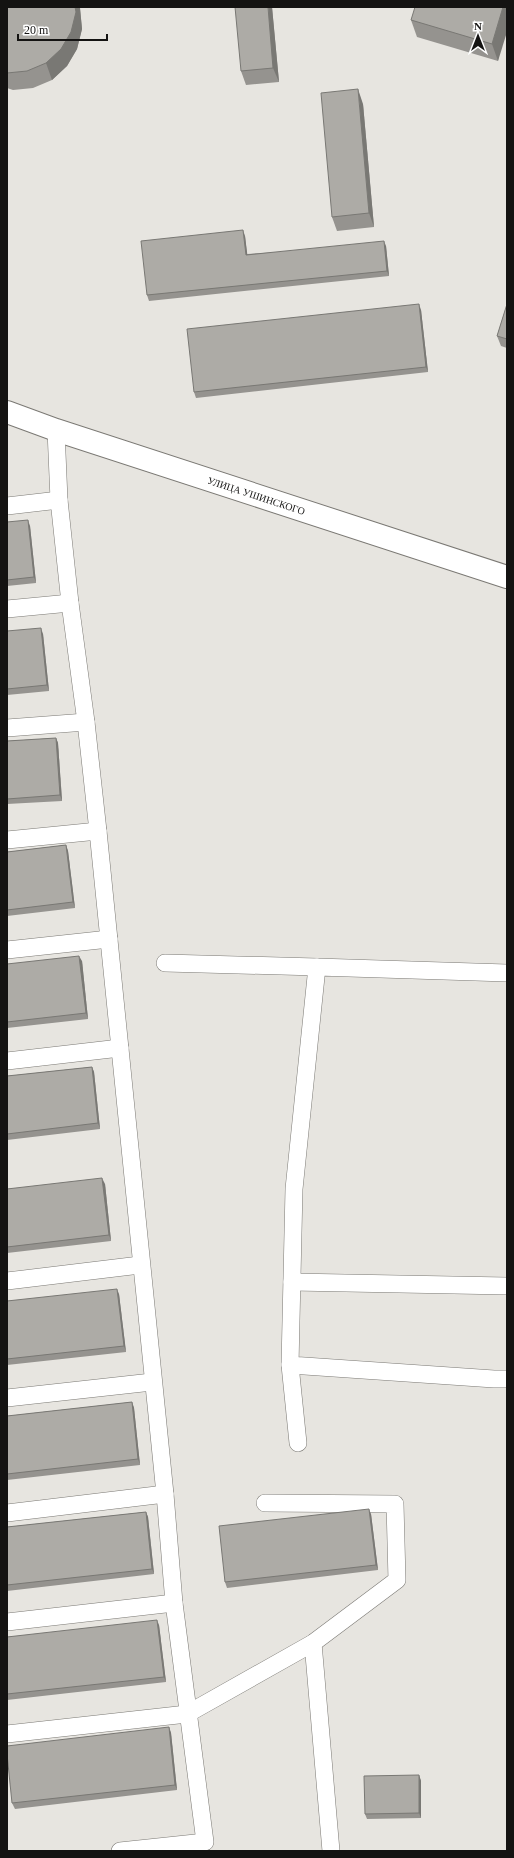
<svg xmlns="http://www.w3.org/2000/svg" width="514" height="1858" viewBox="0 0 514 1858" font-family="'Times New Roman',serif">
<style>
.lines{fill:none;stroke-linecap:round;stroke-linejoin:round}
.lane-casing{stroke:#7b7974;stroke-width:18}
.street-casing{stroke:#7b7974;stroke-width:24}
.lane{stroke:#fff;stroke-width:17}
.street{stroke:#fff;stroke-width:22}
.wall{fill:#95938f}
.shaded-wall{fill:#797874}
.building{fill:#adaba6;stroke:#797874}
.labels{text-anchor:middle;dominant-baseline:central;stroke-width:3.5;stroke-linejoin:round;paint-order:stroke}
.street-label{font-size:10px;fill:#141312;stroke:#fff}
</style>
<rect width="100%" height="100%" fill="#e7e5e0"/>
<g class="lines">
<!-- lane casing -->
<g class="lane-casing">
<g id="lane">
<path d="M 56,430 L 59,500 L 70,603 L 86,722 L 98,831 L 165,1494 L 174,1603 L 205,1842 L 120,1851"/>
<path d="M 7,506 L 59,500"/>
<path d="M 7,609 L 70,603"/>
<path d="M 7,728 L 86,722"/>
<path d="M 7,840 L 98,831"/>
<path d="M 7,950 L 109,939"/>
<path d="M 165,963 L 317,967"/>
<path d="M 507,973 L 317,967 L 294,1189 L 290,1365 L 494,1379 L 507,1379"/>
<path d="M 7,1061 L 120,1048"/>
<path d="M 7,1281 L 140,1265"/>
<path d="M 292,1282 L 507,1286"/>
<path d="M 290,1365 L 298,1443"/>
<path d="M 7,1398 L 152,1382"/>
<path d="M 7,1513 L 165,1494"/>
<path d="M 7,1622 L 174,1603"/>
<path d="M 313,1643 L 331,1851"/>
<path d="M 7,1734 L 187,1714 L 313,1643 L 397,1580 L 395,1504 L 265,1503"/>
</g>
</g>
<!-- street casing -->
<g class="street-casing">
<g id="street">
<path id="s1" d="M 7,412 L 56,430 L 507,577"/>
</g>
</g>
<!-- lane -->
<use href="#lane" class="lane"/>
<!-- street -->
<use href="#street" class="street"/>
</g>
<!-- wall -->
<g class="wall">
<path d="M 7,7 L 80,7 L 82,29 L 77,49 L 67,66 L 52,80 L 33,88 L 13,90 L 7,88 Z"/>
<path d="M 272,7 L 279,82 L 246,85 L 241,71 Z"/>
<path d="M 507,7 L 498,61 L 417,37 L 411,20 Z"/>
<path d="M 363,104 L 374,227 L 337,231 L 332,217 Z"/>
<path d="M 245,236 L 247,254 L 386,246 L 389,276 L 149,301 L 147,295 Z"/>
<path d="M 507,304 L 507,348 L 501,346 L 497,336 Z"/>
<path d="M 421,310 L 428,372 L 196,398 L 194,392 Z"/>
<path d="M 7,522 L 30,526 L 36,583 L 7,586 Z"/>
<path d="M 7,631 L 43,634 L 49,691 L 7,695 Z"/>
<path d="M 56,738 L 58,743 L 62,801 L 7,804 L 7,741 Z"/>
<path d="M 66,845 L 68,851 L 75,908 L 7,916 L 7,852 Z"/>
<path d="M 82,961 L 88,1019 L 7,1028 L 7,964 Z"/>
<path d="M 92,1067 L 94,1072 L 100,1129 L 7,1140 L 7,1076 Z"/>
<path d="M 105,1184 L 111,1241 L 7,1253 L 7,1189 Z"/>
<path d="M 119,1294 L 126,1352 L 7,1365 L 7,1301 Z"/>
<path d="M 132,1402 L 134,1408 L 140,1465 L 7,1480 L 7,1416 Z"/>
<path d="M 146,1512 L 148,1517 L 154,1574 L 7,1591 L 7,1527 Z"/>
<path d="M 371,1514 L 378,1570 L 227,1588 L 225,1582 Z"/>
<path d="M 159,1625 L 166,1682 L 7,1700 L 7,1637 Z"/>
<path d="M 169,1727 L 171,1733 L 177,1790 L 15,1809 L 12,1803 Z"/>
<path d="M 419,1775 L 421,1781 L 421,1818 L 367,1819 L 365,1814 Z"/>
</g>
<!-- shaded-wall -->
<g class="shaded-wall">
<path d="M 75,7 L 80,7 L 80,9 L 82,29 L 77,49 L 67,66 L 52,80 L 46,63 Z"/>
<path d="M 268,7 L 272,7 L 279,82 L 273,68 Z"/>
<path d="M 503,7 L 507,7 L 507,32 L 498,61 L 492,44 Z"/>
<path d="M 358,89 L 363,104 L 374,227 L 369,213 Z"/>
<path d="M 243,230 L 245,236 L 248,260 L 246,255 Z"/>
<path d="M 384,241 L 386,246 L 389,276 L 387,271 Z"/>
<path d="M 419,304 L 421,310 L 428,372 L 426,367 Z"/>
<path d="M 28,520 L 30,526 L 36,583 L 34,577 Z"/>
<path d="M 41,628 L 43,634 L 49,691 L 47,685 Z"/>
<path d="M 56,738 L 58,743 L 62,801 L 60,795 Z"/>
<path d="M 66,845 L 68,851 L 75,908 L 73,902 Z"/>
<path d="M 79,956 L 82,961 L 88,1019 L 86,1013 Z"/>
<path d="M 92,1067 L 94,1072 L 100,1129 L 98,1123 Z"/>
<path d="M 102,1178 L 105,1184 L 111,1241 L 109,1235 Z"/>
<path d="M 117,1289 L 119,1294 L 126,1352 L 124,1346 Z"/>
<path d="M 132,1402 L 134,1408 L 140,1465 L 138,1459 Z"/>
<path d="M 369,1509 L 371,1514 L 378,1570 L 376,1565 Z"/>
<path d="M 146,1512 L 148,1517 L 154,1574 L 152,1569 Z"/>
<path d="M 157,1620 L 159,1625 L 166,1682 L 164,1677 Z"/>
<path d="M 169,1727 L 171,1733 L 177,1790 L 175,1785 Z"/>
<path d="M 419,1775 L 421,1781 L 421,1818 L 419,1813 Z"/>
</g>
<!-- building -->
<g class="building">
<path d="M 7,7 L 75,7 L 76,12 L 71,32 L 61,49 L 46,63 L 27,71 L 7,73 Z"/>
<path d="M 235,7 L 268,7 L 273,68 L 241,71 Z"/>
<path d="M 415,7 L 503,7 L 492,44 L 411,20 Z"/>
<path d="M 358,89 L 369,213 L 332,217 L 321,93 Z"/>
<path d="M 243,230 L 246,255 L 384,241 L 387,271 L 147,295 L 141,241 Z"/>
<path d="M 419,304 L 426,367 L 194,392 L 187,329 Z"/>
<path d="M 507,304 L 507,339 L 497,336 Z"/>
<path d="M 28,520 L 34,577 L 7,580 L 7,522 Z"/>
<path d="M 41,628 L 47,685 L 7,689 L 7,631 Z"/>
<path d="M 56,738 L 60,795 L 7,799 L 7,741 Z"/>
<path d="M 66,845 L 73,902 L 7,910 L 7,852 Z"/>
<path d="M 79,956 L 86,1013 L 7,1022 L 7,964 Z"/>
<path d="M 92,1067 L 98,1123 L 7,1134 L 7,1076 Z"/>
<path d="M 102,1178 L 109,1235 L 7,1247 L 7,1189 Z"/>
<path d="M 117,1289 L 124,1346 L 7,1359 L 7,1301 Z"/>
<path d="M 132,1402 L 138,1459 L 7,1474 L 7,1416 Z"/>
<path d="M 369,1509 L 376,1565 L 225,1582 L 219,1526 Z"/>
<path d="M 146,1512 L 152,1569 L 7,1585 L 7,1527 Z"/>
<path d="M 157,1620 L 164,1677 L 7,1694 L 7,1637 Z"/>
<path d="M 169,1727 L 175,1785 L 12,1803 L 7,1754 L 7,1746 Z"/>
<path d="M 419,1775 L 419,1813 L 365,1814 L 364,1776 Z"/>
</g>
<g class="labels">
<!-- street labels -->
<g class="street-label">
<text stroke="none"><textPath href="#s1" startOffset="263">УЛИЦА УШИНСКОГО</textPath></text>
</g>
</g>
<!-- border -->
<rect width="514" height="1858" fill="none" stroke="#141312" stroke-width="16"/>
<!-- north arrow -->
<g transform="translate(478 36)" stroke="#ffffff" stroke-width="3" paint-order="stroke">
<path d="M0-3L7 15L0 10L-7 15Z" fill="#141312"/>
<text y="-6" font-size="11" font-weight="bold" text-anchor="middle" fill="#141312">N</text>
</g>
<!-- scale -->
<path d="M18 34v6h89v-6" fill="none" stroke="#141312" stroke-width="2"/>
<text x="24" y="34" font-size="12" fill="#141312" stroke="#ffffff" stroke-width="3" paint-order="stroke">20 m</text>
</svg>
